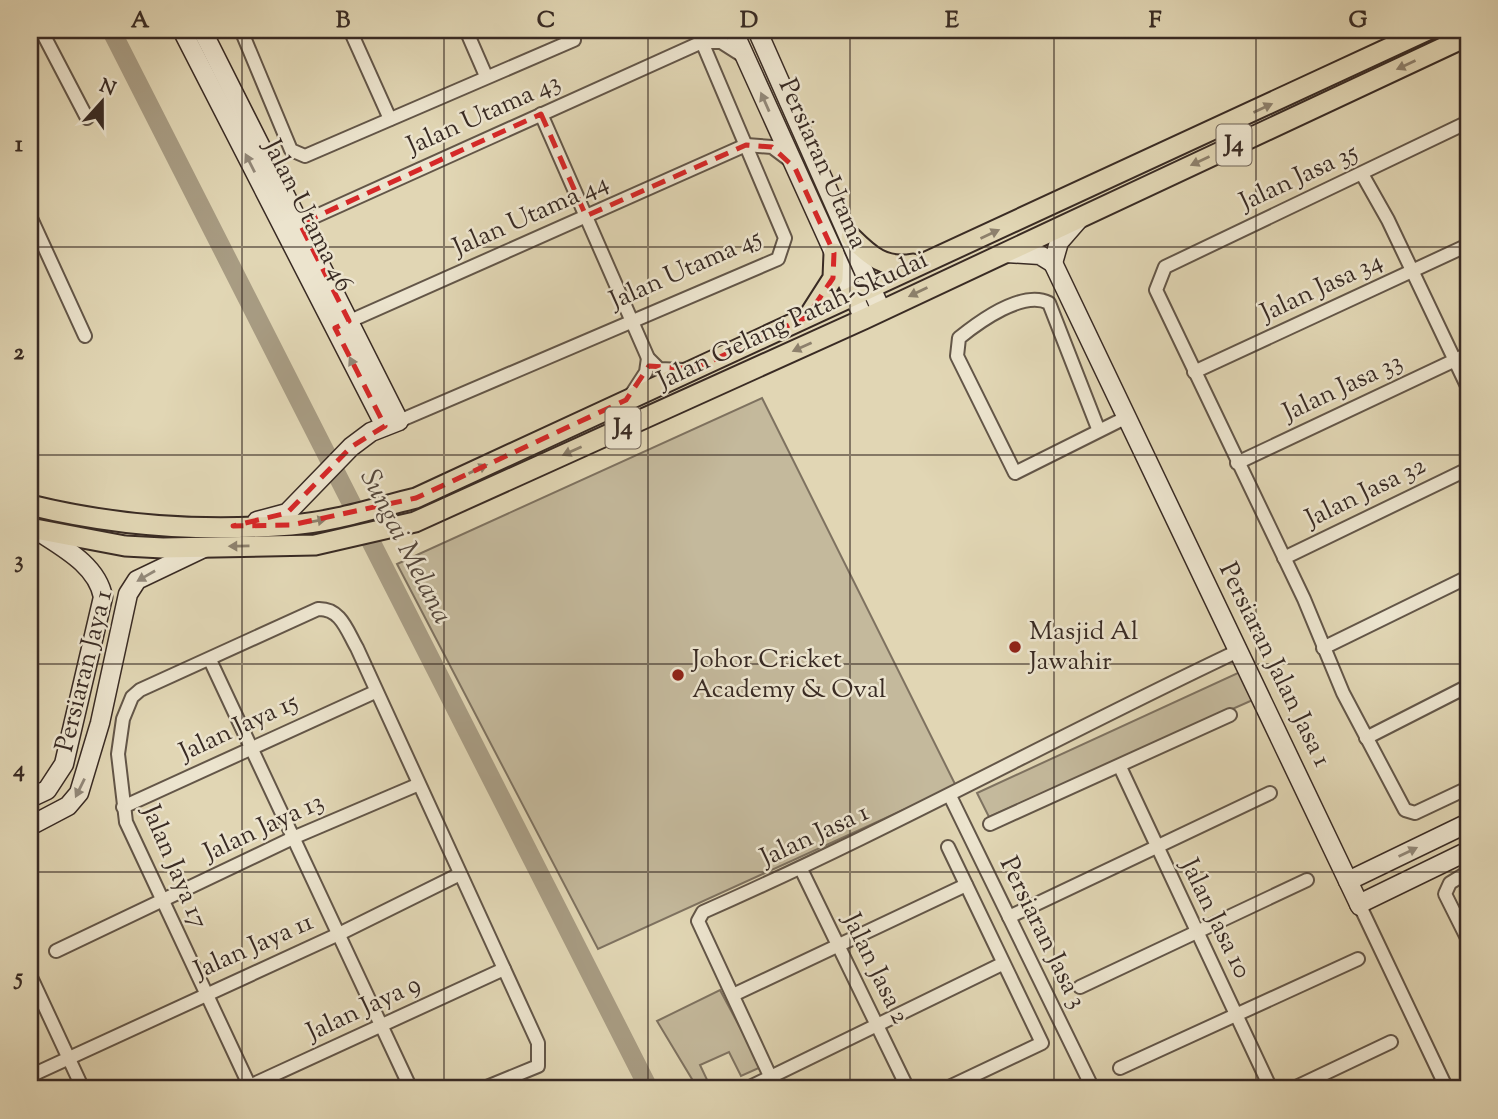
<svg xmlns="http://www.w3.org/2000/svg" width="1498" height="1119" viewBox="0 0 1498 1119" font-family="'Sorts Mill Goudy',serif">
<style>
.green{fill:#c4b99c;stroke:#7e7260;stroke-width:2}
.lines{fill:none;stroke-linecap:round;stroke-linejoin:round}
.river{stroke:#a89c83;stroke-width:19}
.street-casing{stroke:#635648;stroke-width:16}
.secondary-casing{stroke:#392b24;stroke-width:21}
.primary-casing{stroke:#392b24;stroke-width:23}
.street{stroke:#ece4ce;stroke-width:12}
.secondary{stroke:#ece4ce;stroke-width:18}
.primary{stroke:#e1d6b4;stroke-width:19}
.oneway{fill:#8d806c}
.oneway2{fill:#928879}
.marked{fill:none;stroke:#d62828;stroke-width:5;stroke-dasharray:14 9;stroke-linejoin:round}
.grid{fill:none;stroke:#392b24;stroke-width:2;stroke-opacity:0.55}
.poi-dot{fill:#8f2418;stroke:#ece4ce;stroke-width:2.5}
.labels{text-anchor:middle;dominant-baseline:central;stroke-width:5;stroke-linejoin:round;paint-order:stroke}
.shield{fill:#ece4ce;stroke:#6f6257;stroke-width:2}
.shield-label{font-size:24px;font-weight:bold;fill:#392b24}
.street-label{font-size:26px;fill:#392b24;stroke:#ece4ce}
.poi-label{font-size:26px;fill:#392b24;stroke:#ece4ce;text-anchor:start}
.water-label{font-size:28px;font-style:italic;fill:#55473c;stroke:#ece4ce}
.neatline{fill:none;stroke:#392b24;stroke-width:2.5}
.grid-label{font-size:23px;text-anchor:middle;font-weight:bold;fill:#392b24}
</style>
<rect width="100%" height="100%" fill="#e1d6b4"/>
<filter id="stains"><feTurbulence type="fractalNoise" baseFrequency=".00286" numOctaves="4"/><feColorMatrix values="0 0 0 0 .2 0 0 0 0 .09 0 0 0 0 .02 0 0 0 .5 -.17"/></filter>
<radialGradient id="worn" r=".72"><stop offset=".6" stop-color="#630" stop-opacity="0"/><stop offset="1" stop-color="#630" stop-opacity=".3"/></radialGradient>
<!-- green -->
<g class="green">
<path d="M 762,398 L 956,786 L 598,949 L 397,564 Z"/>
<path d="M 1240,672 L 1255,699 L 989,817 L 977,793 Z"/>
<path d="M 720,990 L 761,1067 L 741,1076 L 729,1052 L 700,1065 L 710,1086 L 698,1089 L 657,1021 Z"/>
</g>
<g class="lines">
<!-- river -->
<path class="river" d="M 111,30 L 649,1089"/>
<!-- street casing -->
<g class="street-casing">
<g id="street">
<path d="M 41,30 L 87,118"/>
<path d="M 241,30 L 291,150 L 305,156 L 574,40 L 569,30"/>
<path d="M 350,30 L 390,119"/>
<path d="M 466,30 L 486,76"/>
<path d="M 541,114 L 648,358 L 659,369 L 685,370"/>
<path d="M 1468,122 L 1165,267 L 1156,290 L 1304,599 L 1343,693 L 1405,810 L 1415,813 L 1468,788"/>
<path d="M 1362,174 L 1388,220 L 1468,388"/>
<path d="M 30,216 L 85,336"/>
<path d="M 294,226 L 702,42 L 721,42 L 743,56"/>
<path d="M 341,325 L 746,145 L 772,147 L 788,159"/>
<path d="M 1194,372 L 1468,245"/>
<path d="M 631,395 L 646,372 L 648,358"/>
<path d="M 399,421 L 778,259 L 785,238 L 702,42"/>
<path d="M 1099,431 L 1049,303 C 1023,290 980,321 959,338 L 957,356 L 1015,473 L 1127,417"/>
<path d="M 1237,463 L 1468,354"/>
<path d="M 1284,558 L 1468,469"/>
<path d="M 1323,648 L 1468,577"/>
<path d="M 210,660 L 411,1089"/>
<path d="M 1366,738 L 1468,686"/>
<path d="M 1120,767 L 1271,1089"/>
<path d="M 950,796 L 1093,1089"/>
<path d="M 123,807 L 375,692"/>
<path d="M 990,824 L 1230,715"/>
<path d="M 801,869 L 908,1089"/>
<path d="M 1468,872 L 1450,883 L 1445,894 L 1468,940"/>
<path d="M 1360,906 L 1447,1089"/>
<path d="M 1009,917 L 1270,793"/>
<path d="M 56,951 L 295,837 L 417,785"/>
<path d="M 30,975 L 83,1089"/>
<path d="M 1080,987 L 1307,880"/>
<path d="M 733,995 L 966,885"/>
<path d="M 1120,1068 L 1358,959"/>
<path d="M 30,1076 L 341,933 L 458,875"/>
<path d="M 770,1076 L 698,921 L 703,912 C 885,832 1058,736 1238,651"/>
<path d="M 243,1089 L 504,969"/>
<path d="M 251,1089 L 126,822 L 118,754 L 123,719 L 132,697 L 140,690 L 318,609 C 341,608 347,631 357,648 L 538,1043 L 538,1066 L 482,1089"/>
<path d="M 746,1089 L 1002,964"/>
<path d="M 945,1089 L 1042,1043 L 948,847"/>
<path d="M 1292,1089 L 1391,1042"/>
</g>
</g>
<!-- secondary casing -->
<g class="secondary-casing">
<g id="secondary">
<path d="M 182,30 L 385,426"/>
<path d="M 202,30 L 399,421 L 371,432 L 351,447 L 287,513 L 257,521"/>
<path d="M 733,30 L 864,319"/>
<path d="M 757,30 L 881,310"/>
<path d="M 1006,253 L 1040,255 L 1053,263"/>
<path d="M 1053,263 L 1360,906"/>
<path d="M 1053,263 L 1059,242 L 1079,219"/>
<path d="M 30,798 L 47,790 L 64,764 L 103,597 C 97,564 60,546 35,529"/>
<path d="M 30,826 L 68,806 L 79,793 L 100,723 L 128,594 L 137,580 L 204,548"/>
<path d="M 1348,881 L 1468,823"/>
<path d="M 1359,904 L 1468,851"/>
</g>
</g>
<!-- primary casing -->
<g class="primary-casing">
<g id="primary">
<path d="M 851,237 C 870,256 884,269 913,264"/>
<path d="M 810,314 L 833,278 L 834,253"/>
<path d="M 30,505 C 115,526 203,532 291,525 C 333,522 375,508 416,498 L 1428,30"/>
<path d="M 30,528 L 125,546 L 163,548 L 315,545 L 415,522 L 864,319 L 1468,36"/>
</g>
</g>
<!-- street -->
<use href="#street" class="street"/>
<!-- secondary -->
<use href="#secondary" class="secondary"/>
<!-- primary -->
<use href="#primary" class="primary"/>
</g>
<!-- one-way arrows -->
<defs><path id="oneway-solid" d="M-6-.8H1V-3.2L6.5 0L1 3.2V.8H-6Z" transform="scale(1.75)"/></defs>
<g class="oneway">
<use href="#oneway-solid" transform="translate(1406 65) rotate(155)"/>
<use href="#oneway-solid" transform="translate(1263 108) rotate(-25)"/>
<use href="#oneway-solid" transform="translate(1200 161) rotate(155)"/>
<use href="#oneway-solid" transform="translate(990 234) rotate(-25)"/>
<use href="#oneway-solid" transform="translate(918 292) rotate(154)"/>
<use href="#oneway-solid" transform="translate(802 347) rotate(156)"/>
<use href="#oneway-solid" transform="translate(572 451) rotate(156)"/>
<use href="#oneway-solid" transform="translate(478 469) rotate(-25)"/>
<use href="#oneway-solid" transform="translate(316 521) rotate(-10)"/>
<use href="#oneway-solid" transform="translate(239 546) rotate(179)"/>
</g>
<g class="oneway2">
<use href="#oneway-solid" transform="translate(765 102) rotate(-114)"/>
<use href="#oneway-solid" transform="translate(250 163) rotate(-117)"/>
<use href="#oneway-solid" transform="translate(354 366) rotate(-117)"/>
<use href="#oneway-solid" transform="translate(146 576) rotate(150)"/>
<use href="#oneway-solid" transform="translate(80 788) rotate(116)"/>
<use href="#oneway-solid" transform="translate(1408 852) rotate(-26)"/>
</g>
<!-- marked area -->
<path class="marked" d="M 541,114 L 586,216 L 746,145 L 772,147 L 795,168 L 834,253 L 833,278 L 807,317 L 694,369 L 649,366 L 626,400 L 416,498 L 291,525 L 233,526 L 287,513 L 351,447 L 385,426 L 335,328 L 349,321 L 300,224 Z"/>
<!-- grid -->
<path class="grid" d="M 242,30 L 242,1089M 444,30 L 444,1089M 648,30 L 648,1089M 850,30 L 850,1089M 1054,30 L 1054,1089M 1256,30 L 1256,1089M 30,247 L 1468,247M 30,455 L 1468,455M 30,664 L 1468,664M 30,872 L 1468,872"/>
<!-- markers -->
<g class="poi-dot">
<circle cx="1015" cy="647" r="7"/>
<circle cx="678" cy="675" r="7"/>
</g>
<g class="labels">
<!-- shield labels -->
<g class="shield">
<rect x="1216.5" y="124.5" width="35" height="41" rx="5"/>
<rect x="605.5" y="407.5" width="35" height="41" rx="5"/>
</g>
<g class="shield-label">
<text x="1234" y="145">J4</text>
<text x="623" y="428">J4</text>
</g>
<!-- street labels -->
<g class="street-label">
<text transform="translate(484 115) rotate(-24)">Jalan Utama 43</text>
<text transform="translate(822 164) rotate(66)">Persiaran Utama</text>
<text transform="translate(1299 178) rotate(-25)">Jalan Jasa 35</text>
<text transform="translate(307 216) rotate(63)">Jalan Utama 46</text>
<text transform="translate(531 216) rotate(-24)">Jalan Utama 44</text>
<text transform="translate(686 270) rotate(-24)">Jalan Utama 45</text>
<text transform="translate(1322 288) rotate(-25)">Jalan Jasa 34</text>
<text transform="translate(793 321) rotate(-25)">Jalan Gelang Patah-Skudai</text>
<text transform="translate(1343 388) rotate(-25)">Jalan Jasa 33</text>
<text transform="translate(1366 493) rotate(-26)">Jalan Jasa 32</text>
<text transform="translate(1274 665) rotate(64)">Persiaran Jalan Jasa 1</text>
<text transform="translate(85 671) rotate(-76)">Persiaran Jaya 1</text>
<text transform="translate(239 728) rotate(-25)">Jalan Jaya 15</text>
<text transform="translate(264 828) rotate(-25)">Jalan Jaya 13</text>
<text transform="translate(815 836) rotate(-25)">Jalan Jasa 1</text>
<text transform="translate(174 867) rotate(67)">Jalan Jaya 17</text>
<text transform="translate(1215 919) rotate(64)">Jalan Jasa 10</text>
<text transform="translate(1042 933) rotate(64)">Persiaran Jasa 3</text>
<text transform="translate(254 947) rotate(-24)">Jalan Jaya 11</text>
<text transform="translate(875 969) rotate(64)">Jalan Jasa 2</text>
<text transform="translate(364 1009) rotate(-25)">Jalan Jaya 9</text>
</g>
<!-- poi labels -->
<g class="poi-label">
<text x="1029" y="632">Masjid Al<tspan x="1029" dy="30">Jawahir</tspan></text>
<text x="692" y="660">Johor Cricket<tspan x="692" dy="30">Academy &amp; Oval</tspan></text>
</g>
<!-- water labels -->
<g class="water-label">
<text transform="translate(405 547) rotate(63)">Sungai Melana</text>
</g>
</g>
<!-- margin -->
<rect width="1498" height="1119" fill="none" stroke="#e1d6b4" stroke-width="77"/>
<!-- north arrow -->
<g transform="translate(102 102) rotate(21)" stroke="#ece4ce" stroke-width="5" paint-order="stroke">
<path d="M0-5L12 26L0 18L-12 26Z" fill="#392b24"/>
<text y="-10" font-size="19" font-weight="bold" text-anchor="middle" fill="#392b24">N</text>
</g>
<rect x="38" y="38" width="1422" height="1042" class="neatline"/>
<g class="grid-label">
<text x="140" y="27">A</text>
<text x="343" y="27">B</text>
<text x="546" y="27">C</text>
<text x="749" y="27">D</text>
<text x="952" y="27">E</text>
<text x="1155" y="27">F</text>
<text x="1358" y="27">G</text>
<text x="19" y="151">1</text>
<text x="19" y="359">2</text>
<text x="19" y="567">3</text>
<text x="19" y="776">4</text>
<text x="19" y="984">5</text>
</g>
<rect width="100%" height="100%" filter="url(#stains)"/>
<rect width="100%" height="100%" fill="url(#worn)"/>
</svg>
